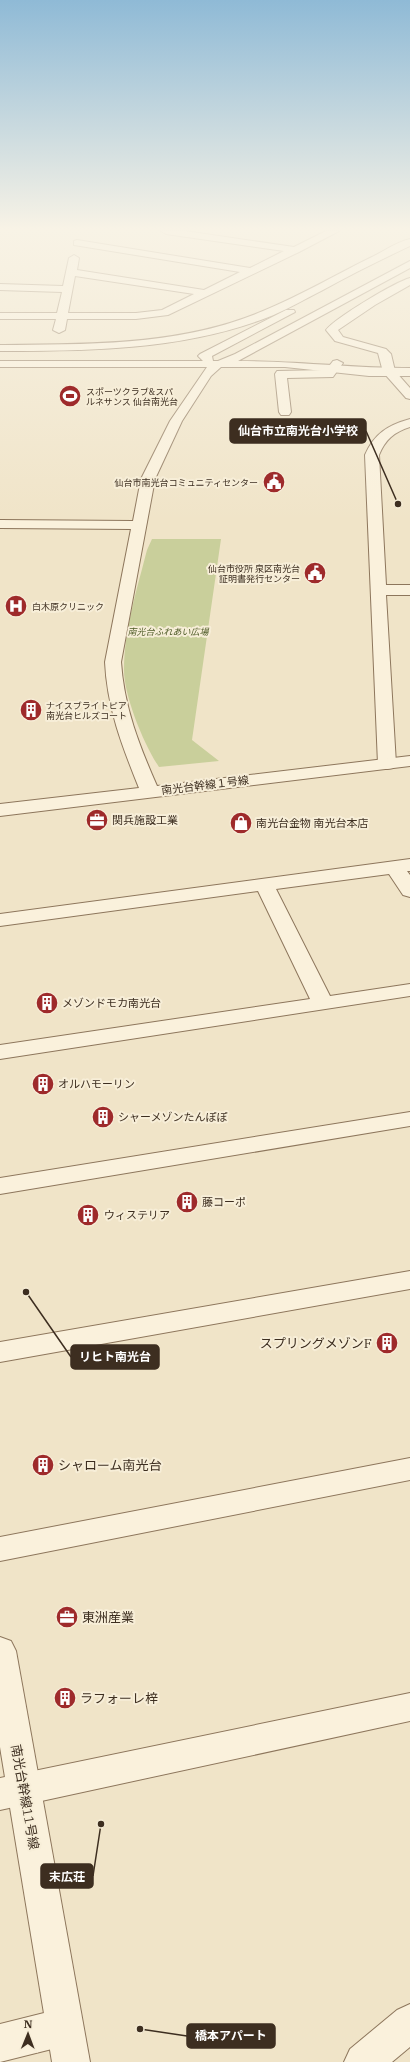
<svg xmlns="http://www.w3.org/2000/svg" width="410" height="2062" viewBox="0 0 410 2062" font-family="'IBM Plex Serif','Noto Sans JP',serif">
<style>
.green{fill:#c9cf9b}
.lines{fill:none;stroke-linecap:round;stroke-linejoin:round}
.minor-casing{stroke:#8d765c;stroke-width:2}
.tertiary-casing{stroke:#8d765c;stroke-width:2}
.minor{fill:#faf1dc;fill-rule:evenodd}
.tertiary{fill:#faf1dc;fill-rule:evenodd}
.labels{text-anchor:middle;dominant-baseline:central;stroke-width:4;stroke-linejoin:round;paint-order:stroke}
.far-poi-label{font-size:9px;fill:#3d2e20;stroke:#f7eed8;text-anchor:start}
.far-park-label{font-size:9px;font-style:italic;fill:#4d5a26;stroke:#f7eed8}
.street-label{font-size:11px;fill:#3d2e20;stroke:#f7eed8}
.poi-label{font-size:11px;fill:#3d2e20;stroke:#f7eed8;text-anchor:start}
.near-poi-label{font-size:13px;fill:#3d2e20;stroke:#f7eed8;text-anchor:start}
.near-street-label{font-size:13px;fill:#3d2e20;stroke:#f7eed8}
.leader{fill:none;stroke:#3d2e20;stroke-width:1.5}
.callout-dot{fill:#3d2e20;stroke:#f7eed8;stroke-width:1.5}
.callout{fill:#3d2e20;stroke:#3d2e20;stroke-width:1.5}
.callout-label{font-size:12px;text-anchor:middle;font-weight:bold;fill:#fff}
</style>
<rect width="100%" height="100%" fill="#f0e4c8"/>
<!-- green -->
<path class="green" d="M 152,539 L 221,539 L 192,740 L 219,761 L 159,767 C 144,745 124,696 124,670 C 124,630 137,589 147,550 Z"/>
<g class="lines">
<!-- minor casing -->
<g class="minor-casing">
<g id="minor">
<path d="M 161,231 L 185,231 L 294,247 L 326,231 L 339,231 L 299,252 L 168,315 L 136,319 L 67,319 L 65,330 L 59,333 L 53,330 L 56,319 L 0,319 L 0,313 L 57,313 L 62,292 L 0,290 L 0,284 L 63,286 L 69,258 L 74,255 L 79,258 L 77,270 L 204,290 L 240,272 L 74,245 L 74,241 L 77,240 L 250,268 L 284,251 L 166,234 ZM 75,276 L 194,294 L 162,310 L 136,313 L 68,313 Z"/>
<path d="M 410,239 L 410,246 C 380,260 350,275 321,291 C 303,300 285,311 266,318 C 182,350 89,351 0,351 L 0,345 C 87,344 181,346 263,311 C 300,296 335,275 372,257 C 384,251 397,242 410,239 Z"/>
<path d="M 410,278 L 410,285 L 375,305 L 338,330 L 343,337 L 386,349 L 391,354 L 395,371 L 410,388 L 410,399 L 406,398 L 383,372 L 378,353 L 335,341 L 326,330 C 335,318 395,282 410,278 Z"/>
<path d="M 337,360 L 343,363 L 333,377 L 287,378 L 291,412 L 289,415 L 281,415 L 279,412 L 275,374 L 277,371 L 326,370 L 333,361 Z"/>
<path d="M 410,419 L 410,427 C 394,432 385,440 379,455 L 386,585 L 410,585 L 410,595 L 386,595 L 396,764 L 393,768 L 387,769 L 381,768 L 378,764 L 365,455 C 374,434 388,425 410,419 Z"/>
<path d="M 410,859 L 410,871 L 407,871 L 410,875 L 410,897 L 403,895 L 389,874 L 276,889 L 330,996 L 410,984 L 410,996 L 0,1059 L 0,1045 L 310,999 L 258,891 L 0,926 L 0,914 Z"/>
<path d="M 410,1112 L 410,1126 L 0,1194 L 0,1178 Z"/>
<path d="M 410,1271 L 410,1289 L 0,1362 L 0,1342 Z"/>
<path d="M 410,1458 L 410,1480 L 0,1561 L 0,1537 Z"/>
<path d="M 410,1693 L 410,1721 L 0,1810 L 0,1778 Z"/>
<path d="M 410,2004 L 410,2047 L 392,2062 L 344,2062 L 350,2049 L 397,2010 Z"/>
<path d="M 64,2008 L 77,2014 L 83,2027 L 77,2040 L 64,2046 L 0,2062 L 0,2024 Z"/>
</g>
</g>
<!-- tertiary casing -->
<g class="tertiary-casing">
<g id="tertiary">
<path d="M 410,261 L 410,268 L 238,361 C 296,361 352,368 410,368 L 410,376 L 369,376 L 285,367 L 221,367 L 211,376 L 182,421 L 155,479 L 121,662 C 124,707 139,745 157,786 L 410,756 L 410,766 L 0,816 L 0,804 L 139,788 C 122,746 107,707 105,662 L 131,529 L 0,528 L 0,520 L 133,521 L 141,479 L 170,421 L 207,367 L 0,367 L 0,361 L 203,361 L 198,356 L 200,354 L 286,310 L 294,310 L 295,312 L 212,356 L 213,361 L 218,361 L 235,354 Z"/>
<path d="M 0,1637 L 11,1641 L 16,1651 L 90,2062 L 52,2062 L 0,1747 Z"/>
</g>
</g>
<!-- minor -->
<use href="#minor" class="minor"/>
<!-- tertiary -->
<use href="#tertiary" class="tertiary"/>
</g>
<!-- sky -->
<linearGradient id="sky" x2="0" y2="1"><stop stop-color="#8fbad6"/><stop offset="0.44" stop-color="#f8f3e6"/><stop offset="1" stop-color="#f8f3e6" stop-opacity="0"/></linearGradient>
<rect width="410" height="520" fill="url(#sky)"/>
<!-- icons -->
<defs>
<g id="stadium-disc" transform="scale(1.15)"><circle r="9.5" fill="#9e2a2b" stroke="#f7eed8"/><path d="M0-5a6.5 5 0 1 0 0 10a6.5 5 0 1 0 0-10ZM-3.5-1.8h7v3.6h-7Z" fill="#fff"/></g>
<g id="civic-disc" transform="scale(1.15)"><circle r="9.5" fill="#9e2a2b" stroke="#f7eed8"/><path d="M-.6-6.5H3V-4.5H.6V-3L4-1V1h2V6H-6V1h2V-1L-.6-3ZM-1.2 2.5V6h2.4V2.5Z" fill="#fff"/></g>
<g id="hospital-disc" transform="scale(1.15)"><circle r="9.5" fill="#9e2a2b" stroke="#f7eed8"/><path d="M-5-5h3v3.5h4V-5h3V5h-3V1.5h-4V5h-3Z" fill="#fff"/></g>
<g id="building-disc" transform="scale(1.15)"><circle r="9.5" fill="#9e2a2b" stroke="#f7eed8"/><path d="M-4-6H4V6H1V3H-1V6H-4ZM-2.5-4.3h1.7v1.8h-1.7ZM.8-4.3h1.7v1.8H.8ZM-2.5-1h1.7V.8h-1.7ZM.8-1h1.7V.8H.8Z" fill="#fff"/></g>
<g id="office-disc" transform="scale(1.15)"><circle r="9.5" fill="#9e2a2b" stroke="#f7eed8"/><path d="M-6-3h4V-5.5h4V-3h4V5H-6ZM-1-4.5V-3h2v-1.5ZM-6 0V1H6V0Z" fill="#fff"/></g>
<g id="shop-disc" transform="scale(1.15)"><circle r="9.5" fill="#9e2a2b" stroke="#f7eed8"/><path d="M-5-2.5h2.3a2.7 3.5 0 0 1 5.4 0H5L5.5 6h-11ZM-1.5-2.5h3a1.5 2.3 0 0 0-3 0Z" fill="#fff"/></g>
</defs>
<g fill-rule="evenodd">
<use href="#stadium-disc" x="70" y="396"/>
<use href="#civic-disc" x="274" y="482"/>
<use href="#civic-disc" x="315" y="573"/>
<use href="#hospital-disc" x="16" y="606"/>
<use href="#building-disc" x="31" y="710"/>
<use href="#office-disc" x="97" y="820"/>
<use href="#shop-disc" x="241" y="823"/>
<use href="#building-disc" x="47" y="1003"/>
<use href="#building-disc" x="43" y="1084"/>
<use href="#building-disc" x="103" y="1117"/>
<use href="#building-disc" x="187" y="1202"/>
<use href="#building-disc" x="88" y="1215"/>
<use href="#building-disc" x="387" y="1343"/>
<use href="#building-disc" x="43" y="1465"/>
<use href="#office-disc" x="67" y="1617"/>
<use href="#building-disc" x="65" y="1698"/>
</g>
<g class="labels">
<!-- far-poi labels -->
<g class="far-poi-label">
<text x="86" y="391">スポーツクラブ&amp;スパ<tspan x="86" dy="10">ルネサンス 仙台南光台</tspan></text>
<text x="258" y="482" text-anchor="end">仙台市南光台コミュニティセンター</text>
<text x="300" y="568" text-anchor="end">仙台市役所 泉区南光台<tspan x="300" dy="10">証明書発行センター</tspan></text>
<text x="32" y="606">白木原クリニック</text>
<text x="46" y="705">ナイスブライトピア<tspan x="46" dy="10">南光台ヒルズコート</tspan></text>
</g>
<!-- far-park labels -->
<g class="far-park-label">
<text x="168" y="631">南光台ふれあい広場</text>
</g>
<!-- street labels -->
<g class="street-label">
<text transform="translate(205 785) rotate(-7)">南光台幹線１号線</text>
</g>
<!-- poi labels -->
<g class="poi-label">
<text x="112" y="820">関兵施設工業</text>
<text x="256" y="823">南光台金物 南光台本店</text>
<text x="62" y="1003">メゾンドモカ南光台</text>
<text x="58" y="1084">オルハモーリン</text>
<text x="118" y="1117">シャーメゾンたんぽぽ</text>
<text x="202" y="1202">藤コーポ</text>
<text x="104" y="1215">ウィステリア</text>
</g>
<!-- near-poi labels -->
<g class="near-poi-label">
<text x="372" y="1343" text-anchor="end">スプリングメゾンF</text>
<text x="58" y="1465">シャローム南光台</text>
<text x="82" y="1617">東洲産業</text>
<text x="80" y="1698">ラフォーレ梓</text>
</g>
<!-- near-street labels -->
<g class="near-street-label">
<text transform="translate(25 1797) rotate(80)">南光台幹線11号線</text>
</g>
</g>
<!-- callouts -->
<path class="leader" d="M398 504L366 431M26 1292L71 1357M101 1824L93 1876M140 2029L187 2036"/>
<g class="callout-dot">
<circle cx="398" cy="504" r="4"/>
<circle cx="26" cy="1292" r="4"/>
<circle cx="101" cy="1824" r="4"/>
<circle cx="140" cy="2029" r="4"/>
</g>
<g class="callout">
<rect x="230" y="419" width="136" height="24" rx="4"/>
<rect x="71" y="1345" width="88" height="24" rx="4"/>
<rect x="41" y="1864" width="52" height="24" rx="4"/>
<rect x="187" y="2024" width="88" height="24" rx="4"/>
</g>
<g class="callout-label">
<text x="298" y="435">仙台市立南光台小学校</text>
<text x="115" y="1361">リヒト南光台</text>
<text x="67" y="1881">末広荘</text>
<text x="231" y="2040">橋本アパート</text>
</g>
<!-- north arrow -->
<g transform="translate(28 2034) rotate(1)" stroke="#f7eed8" stroke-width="3" paint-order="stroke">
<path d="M0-3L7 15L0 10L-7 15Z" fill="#3d2e20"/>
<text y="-6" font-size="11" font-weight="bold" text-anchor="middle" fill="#3d2e20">N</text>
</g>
</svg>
